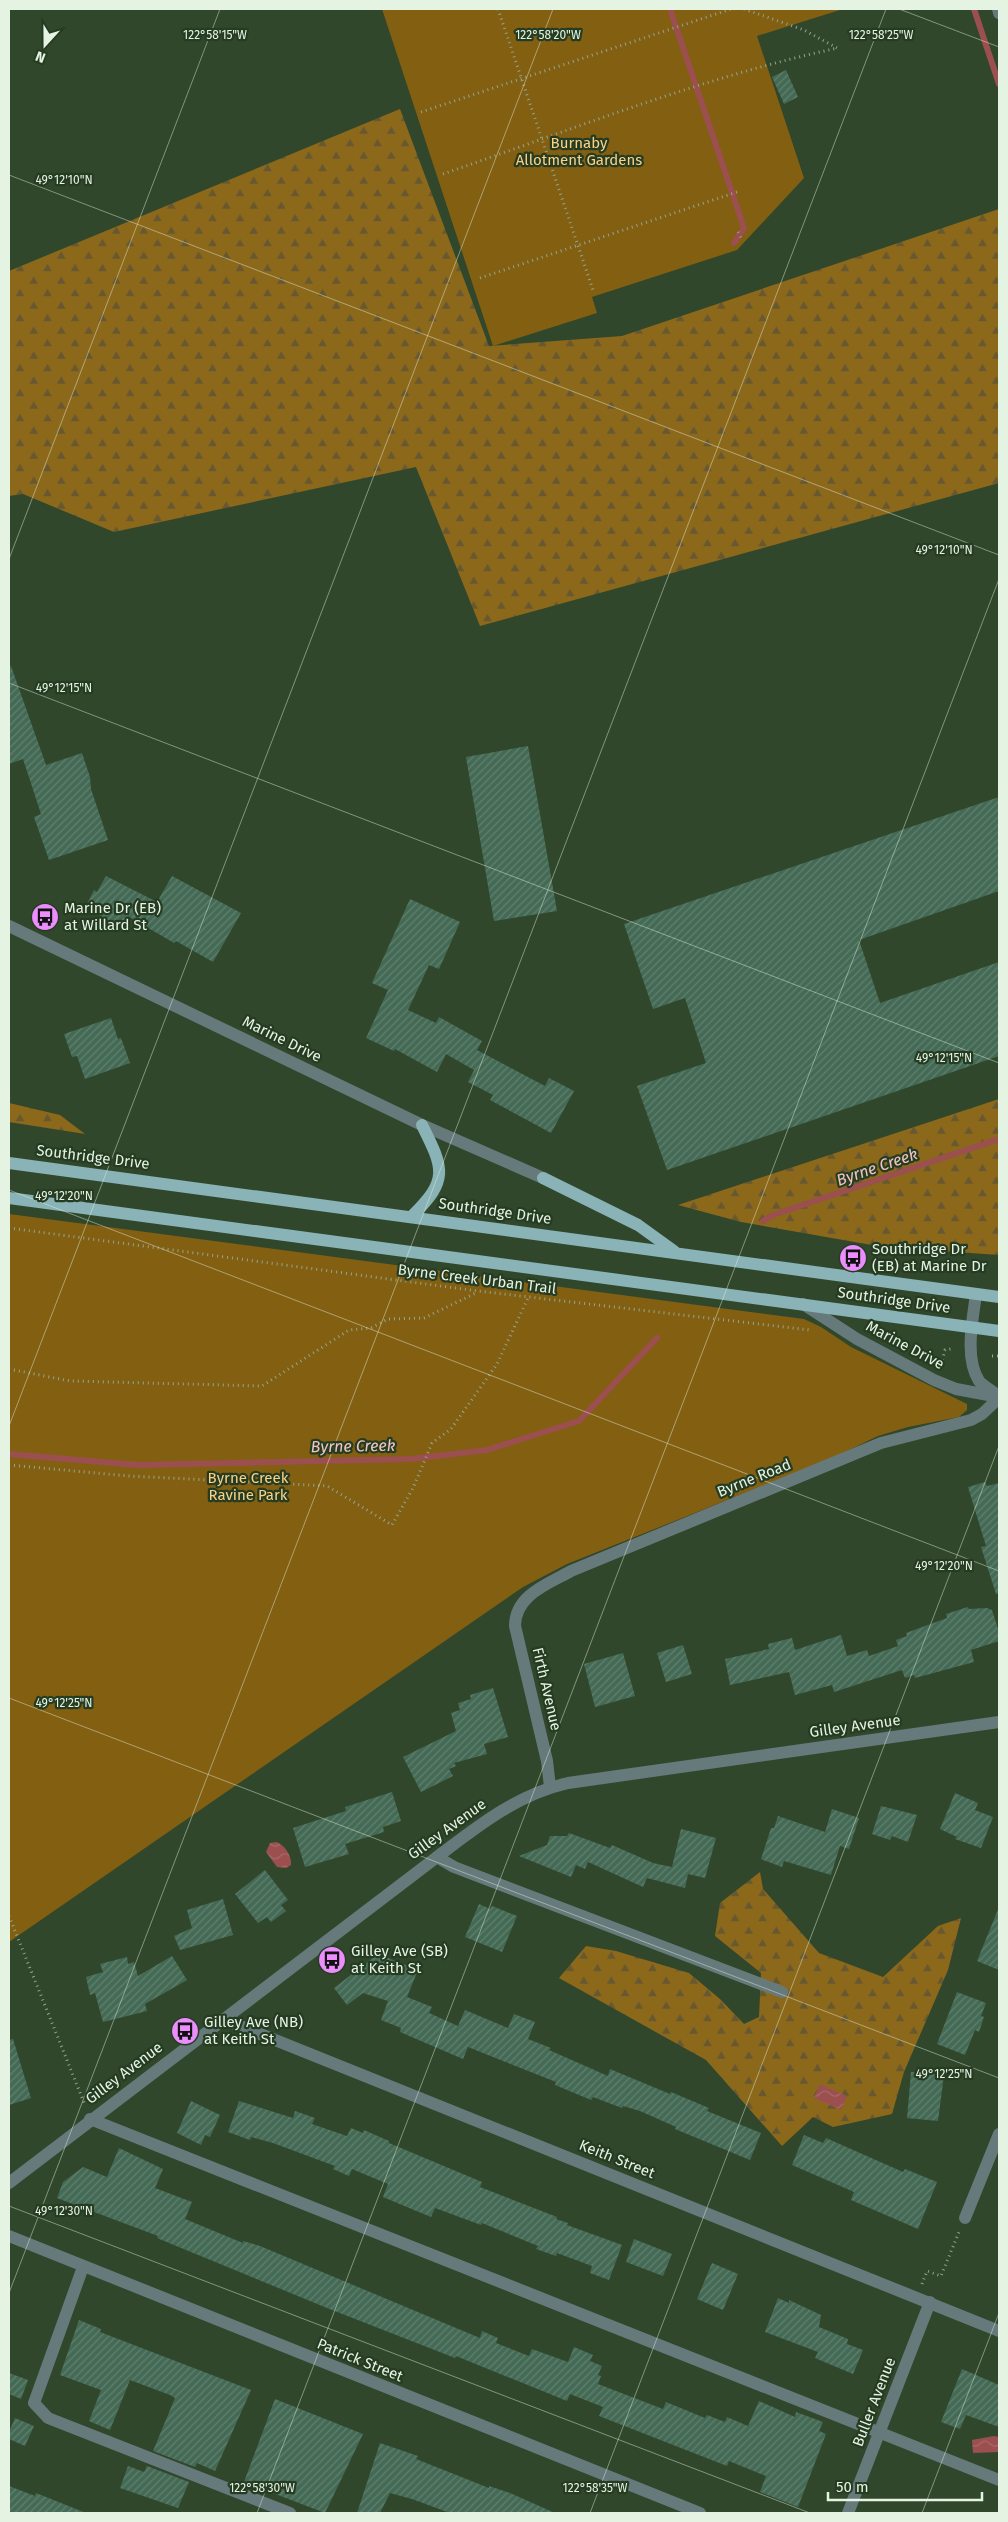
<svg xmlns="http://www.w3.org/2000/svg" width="1008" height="2522" viewBox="0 0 1008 2522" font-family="'Fira Sans',sans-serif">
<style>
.forest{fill:url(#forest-firs)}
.green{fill:#835f11}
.water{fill:url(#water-waves)}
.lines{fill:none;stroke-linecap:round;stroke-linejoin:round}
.stream{stroke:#9b4f4f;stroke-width:6}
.building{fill:url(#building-hatch)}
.path{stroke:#93a590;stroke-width:3;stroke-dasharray:1 4;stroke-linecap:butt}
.minor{stroke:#667a7c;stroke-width:12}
.major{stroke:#89b3b6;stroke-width:12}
.ticks{fill:none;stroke:#e5f3e3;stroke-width:1;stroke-opacity:0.45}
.labels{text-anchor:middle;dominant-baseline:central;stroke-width:4.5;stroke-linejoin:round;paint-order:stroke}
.park-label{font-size:15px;fill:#fad185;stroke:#263c22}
.poi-label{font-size:15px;fill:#e5f3e3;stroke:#263c22;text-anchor:start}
.street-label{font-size:15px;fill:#e5f3e3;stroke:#263c22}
.water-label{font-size:16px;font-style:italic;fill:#f2c4c2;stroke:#263c22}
.ticks-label{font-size:12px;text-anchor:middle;fill:#e5f3e3;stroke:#263c22;stroke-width:4.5;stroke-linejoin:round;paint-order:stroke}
</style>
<defs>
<pattern id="forest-firs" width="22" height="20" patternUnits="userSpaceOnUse" patternTransform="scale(1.25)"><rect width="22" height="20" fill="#8c681b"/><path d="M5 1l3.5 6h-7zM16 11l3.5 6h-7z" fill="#685830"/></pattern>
<pattern id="water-waves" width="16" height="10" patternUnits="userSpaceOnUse" patternTransform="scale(1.25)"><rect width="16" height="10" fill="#9b4f4f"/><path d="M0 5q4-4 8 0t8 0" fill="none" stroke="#a96968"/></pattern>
<pattern id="building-hatch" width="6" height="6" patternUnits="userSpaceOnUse" patternTransform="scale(1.25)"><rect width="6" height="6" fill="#446a56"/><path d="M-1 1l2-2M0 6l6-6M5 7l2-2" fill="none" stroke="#5f806e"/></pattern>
</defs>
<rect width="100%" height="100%" fill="#30472c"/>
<!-- forest -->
<g class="forest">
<path d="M 400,109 L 489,346 L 622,336 L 999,209 L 999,483 L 480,626 L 416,467 L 114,532 L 23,494 L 9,496 L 9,271 Z"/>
<path d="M 999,1099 L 999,1255 L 883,1247 L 741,1222 L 678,1205 Z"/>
<path d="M 9,1103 L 60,1115 L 85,1134 L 9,1122 Z"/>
<path d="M 760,1872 L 763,1889 L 819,1953 L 883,1977 L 938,1926 L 961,1918 L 948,1970 L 904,2072 L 892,2114 L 833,2127 L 813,2117 L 782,2146 L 706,2060 L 559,1978 L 586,1946 L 616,1951 L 689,1973 L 720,1999 L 744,2024 L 759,2017 L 761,1973 L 715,1936 L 720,1903 Z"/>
</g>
<!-- green -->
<g class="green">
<path d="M 382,9 L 843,9 L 757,36 L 804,178 L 737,250 L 592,297 L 597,313 L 493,346 Z"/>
<path d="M 9,1214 L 804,1319 L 821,1327 L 851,1347 L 967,1404 L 967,1410 L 959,1417 L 908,1427 L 878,1436 L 830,1459 L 567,1564 L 523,1587 L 9,1942 Z"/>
</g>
<!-- water -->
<g class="water">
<path d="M 276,1842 C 284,1844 292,1856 291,1865 L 286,1868 L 277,1867 L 266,1852 L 270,1843 Z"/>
<path d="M 820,2084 L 847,2096 L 841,2110 L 814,2098 Z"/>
<path d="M 994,2436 L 999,2437 L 999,2452 L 973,2453 L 972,2440 Z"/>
</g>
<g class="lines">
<!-- stream -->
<g class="stream">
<path d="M 670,9 L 744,228 L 734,243"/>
<path d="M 974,9 L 999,84"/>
<path d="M 763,1221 L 773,1215 L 999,1139"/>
<path d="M 9,1454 L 137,1465 L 410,1459 L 487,1450 L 579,1421 L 657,1338"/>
</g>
</g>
<!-- building -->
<g class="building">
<path d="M 786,70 L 798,97 L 784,104 L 772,77 Z"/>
<path d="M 11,666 L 46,765 L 82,753 L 90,777 L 91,789 L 108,840 L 49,860 L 34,817 L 41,814 L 23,759 L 9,764 L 9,667 Z"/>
<path d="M 528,746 L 557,911 L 494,921 L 466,757 Z"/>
<path d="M 999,797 L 999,891 L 859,940 L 880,1003 L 999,962 L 999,1056 L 667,1170 L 637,1086 L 706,1063 L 685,998 L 653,1009 L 624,924 Z"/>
<path d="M 106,876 L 157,902 L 172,876 L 241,913 L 213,962 L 176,941 L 174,943 L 128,916 L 122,927 L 85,908 L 94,890 L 97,892 Z"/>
<path d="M 410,899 L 460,922 L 439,969 L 429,965 L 408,1010 L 436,1023 L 439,1017 L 482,1041 L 477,1050 L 545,1086 L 549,1078 L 574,1091 L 551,1133 L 490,1100 L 493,1095 L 468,1082 L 474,1070 L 446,1054 L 437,1072 L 395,1049 L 394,1051 L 366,1038 L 388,990 L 372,983 Z"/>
<path d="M 111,1018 L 118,1039 L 121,1038 L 130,1063 L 85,1079 L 77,1056 L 72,1057 L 64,1034 Z"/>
<path d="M 985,1482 L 987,1486 L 999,1483 L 999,1594 L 996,1594 L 981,1547 L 986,1546 L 968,1487 Z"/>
<path d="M 968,1607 L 969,1609 L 987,1608 L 992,1610 L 999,1632 L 999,1641 L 971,1650 L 974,1662 L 915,1678 L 914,1675 L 905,1678 L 902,1670 L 834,1692 L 832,1685 L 795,1695 L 789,1672 L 730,1685 L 725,1659 L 769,1649 L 768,1644 L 792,1638 L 795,1650 L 841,1635 L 847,1656 L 867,1650 L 869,1656 L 898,1646 L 896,1640 L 907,1636 L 906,1633 L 947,1618 L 946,1614 Z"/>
<path d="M 683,1645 L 692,1674 L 666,1682 L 657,1653 Z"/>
<path d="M 623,1653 L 635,1696 L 595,1707 L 584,1664 Z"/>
<path d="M 493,1688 L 508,1737 L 484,1744 L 487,1754 L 454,1763 L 456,1766 L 449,1769 L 453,1776 L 421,1792 L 403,1757 L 456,1731 L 451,1713 L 460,1710 L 458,1703 L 471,1699 L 470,1695 Z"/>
<path d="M 392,1792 L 401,1821 L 383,1827 L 384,1832 L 345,1844 L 349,1854 L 305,1867 L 293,1828 L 346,1811 L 345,1807 Z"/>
<path d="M 955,1793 L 978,1803 L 975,1810 L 993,1817 L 981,1848 L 955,1839 L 957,1837 L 940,1829 Z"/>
<path d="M 881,1806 L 917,1815 L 908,1842 L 892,1836 L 890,1840 L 872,1834 Z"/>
<path d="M 832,1809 L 859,1818 L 849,1849 L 840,1846 L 831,1875 L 784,1861 L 782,1867 L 761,1859 L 771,1828 L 774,1828 L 778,1816 L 825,1832 Z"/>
<path d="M 681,1829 L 716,1838 L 705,1878 L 688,1874 L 685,1888 L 647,1878 L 643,1887 L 588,1862 L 585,1869 L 576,1865 L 571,1877 L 519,1856 L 547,1845 L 550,1836 L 567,1836 L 569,1833 L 610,1848 L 612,1845 L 653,1863 L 672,1867 Z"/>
<path d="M 265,1870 L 288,1900 L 281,1905 L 286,1911 L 271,1922 L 267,1917 L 258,1923 L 235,1894 Z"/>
<path d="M 223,1899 L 233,1935 L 180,1950 L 174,1936 L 192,1928 L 187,1910 Z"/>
<path d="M 479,1904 L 490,1909 L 492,1906 L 517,1916 L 502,1952 L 465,1937 Z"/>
<path d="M 999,1907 L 999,1970 L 977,1961 Z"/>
<path d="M 378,1954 L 418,1970 L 407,1997 L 432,2007 L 429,2013 L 458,2026 L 465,2010 L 508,2028 L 514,2014 L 535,2022 L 528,2039 L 551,2048 L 549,2050 L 608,2076 L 610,2069 L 670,2094 L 671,2092 L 709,2108 L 707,2111 L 761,2133 L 750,2160 L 675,2129 L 676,2127 L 640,2111 L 623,2106 L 622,2108 L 593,2097 L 591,2100 L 555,2085 L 556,2082 L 468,2047 L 463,2059 L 400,2032 L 401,2028 L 381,2020 L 388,2001 L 363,1993 L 347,2005 L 334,1988 Z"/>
<path d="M 172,1956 L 187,1980 L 145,2004 L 147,2011 L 103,2022 L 95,1993 L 90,1995 L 86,1977 L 103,1972 L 100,1964 L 127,1957 L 128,1964 L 134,1962 L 138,1976 Z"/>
<path d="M 957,1992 L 986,2003 L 981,2016 L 984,2017 L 979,2032 L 975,2030 L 965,2055 L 937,2044 Z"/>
<path d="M 13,2039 L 31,2098 L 9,2105 L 9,2040 Z"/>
<path d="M 911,2072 L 944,2075 L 938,2121 L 907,2118 Z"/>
<path d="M 191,2101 L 220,2115 L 210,2137 L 205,2135 L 201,2145 L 177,2133 Z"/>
<path d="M 239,2101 L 293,2118 L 295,2111 L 315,2118 L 312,2124 L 347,2136 L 351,2128 L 363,2133 L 364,2130 L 389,2141 L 389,2143 L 482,2182 L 480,2187 L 557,2217 L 556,2219 L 568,2223 L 567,2225 L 622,2245 L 609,2280 L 590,2273 L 592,2266 L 557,2253 L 556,2256 L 536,2249 L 538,2246 L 482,2223 L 481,2225 L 435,2208 L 431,2217 L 414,2210 L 383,2197 L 388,2184 L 352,2169 L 349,2176 L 333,2169 L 335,2166 L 273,2143 L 251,2137 L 250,2140 L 228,2132 Z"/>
<path d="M 804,2135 L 823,2143 L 826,2138 L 903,2172 L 905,2169 L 937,2182 L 918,2229 L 851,2200 L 854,2192 L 792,2165 Z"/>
<path d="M 119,2148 L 163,2169 L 155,2188 L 192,2202 L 185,2219 L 243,2243 L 243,2241 L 260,2246 L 480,2338 L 482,2331 L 498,2338 L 496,2343 L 529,2356 L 532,2349 L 568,2362 L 574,2347 L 593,2355 L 590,2361 L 602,2366 L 598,2375 L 601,2376 L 598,2384 L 663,2409 L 666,2402 L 705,2418 L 707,2415 L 725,2422 L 727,2417 L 748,2426 L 759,2401 L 795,2417 L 796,2412 L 823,2422 L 819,2431 L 826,2434 L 798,2507 L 760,2492 L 766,2476 L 729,2461 L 727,2466 L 599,2416 L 603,2407 L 570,2394 L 567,2401 L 456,2356 L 455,2358 L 327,2308 L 157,2238 L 158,2236 L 57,2198 L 63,2182 L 83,2167 L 107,2177 Z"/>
<path d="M 634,2239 L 672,2254 L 663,2276 L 626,2262 Z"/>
<path d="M 712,2263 L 738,2274 L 723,2310 L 697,2299 Z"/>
<path d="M 778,2298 L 789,2303 L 789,2300 L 821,2315 L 819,2327 L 848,2339 L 847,2344 L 863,2350 L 853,2374 L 815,2358 L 818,2352 L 765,2332 Z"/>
<path d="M 79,2320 L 101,2329 L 100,2332 L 251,2390 L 215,2471 L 197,2463 L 195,2467 L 153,2451 L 175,2398 L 170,2395 L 130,2380 L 110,2430 L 89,2421 L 101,2390 L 60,2375 Z"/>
<path d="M 962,2369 L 999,2385 L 999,2427 L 966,2415 L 960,2429 L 941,2422 Z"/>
<path d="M 9,2373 L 28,2380 L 21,2399 L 9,2394 Z"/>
<path d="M 275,2399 L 363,2434 L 325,2513 L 244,2482 Z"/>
<path d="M 15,2418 L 34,2426 L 25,2446 L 9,2439 L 9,2432 Z"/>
<path d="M 380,2443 L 418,2456 L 416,2459 L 489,2488 L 489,2486 L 510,2493 L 555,2513 L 450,2513 L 412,2499 L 390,2493 L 380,2513 L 357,2513 Z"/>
<path d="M 128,2466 L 144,2472 L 147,2466 L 189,2482 L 178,2508 L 120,2488 Z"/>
<path d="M 9,2486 L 35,2496 L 36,2493 L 86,2513 L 9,2513 Z"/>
</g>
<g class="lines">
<!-- path -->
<g class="path">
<path d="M 498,9 L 594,293"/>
<path d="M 744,9 L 804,30 L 837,48"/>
<path d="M 421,112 L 731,9"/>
<path d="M 443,174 C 571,130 706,76 838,48"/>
<path d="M 738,232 L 742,240"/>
<path d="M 480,278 L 740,191"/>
<path d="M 9,1228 L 478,1291 L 810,1330"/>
<path d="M 992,1356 L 999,1356"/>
<path d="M 941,1365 L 945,1350 L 951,1349"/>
<path d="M 9,1369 L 70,1381 L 262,1386 L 349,1330 L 371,1328 L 388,1319 L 424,1318 L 478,1292"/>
<path d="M 9,1465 L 129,1476 L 327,1486 L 392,1525 L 413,1488 L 432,1443 L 451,1429 L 497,1364 L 528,1298"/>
<path d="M 9,1916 L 85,2105"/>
<path d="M 922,2284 L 927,2271 L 941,2276 L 959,2232"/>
</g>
<!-- minor -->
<g class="minor">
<path d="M 998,9 L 999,13"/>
<path d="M 9,926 L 422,1125 L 543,1178"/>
<path d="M 976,1294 C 973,1319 964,1357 979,1381 C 983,1386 993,1391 998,1396"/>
<path d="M 803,1304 L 857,1339 L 934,1380 L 956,1389 L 999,1397"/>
<path d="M 550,1787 L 547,1761 L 515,1626 C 515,1595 548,1584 571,1571 L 881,1443 L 971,1420 L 982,1414 L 999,1398"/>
<path d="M 437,1857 L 454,1867 L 782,1992"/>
<path d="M 223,2019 L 999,2331"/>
<path d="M 90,2119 L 999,2480"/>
<path d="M 9,2183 L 437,1857 C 478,1826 516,1795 568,1783 L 999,1722"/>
<path d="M 965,2218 L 999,2134"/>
<path d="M 9,2236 L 700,2513"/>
<path d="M 83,2267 L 34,2403 L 48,2418 L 290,2513"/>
<path d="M 848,2513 L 930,2302"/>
</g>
<!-- major -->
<g class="major">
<path d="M 9,1163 L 999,1297"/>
<path d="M 543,1178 L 638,1225 L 674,1251"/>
<path d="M 9,1198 L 999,1331"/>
<path d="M 412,1216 C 449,1180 444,1169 422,1125"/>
</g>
</g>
<!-- ticks -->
<path class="ticks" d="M 899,9 L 999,47M 9,175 L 999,555M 9,559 L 220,9M 9,683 L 999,1063M 9,1190 L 999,1571M 9,1426 L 553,9M 9,1698 L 999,2078M 9,2206 L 810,2513M 9,2293 L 886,9M 257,2513 L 999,579M 590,2513 L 999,1446M 922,2513 L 999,2313"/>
<!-- icons -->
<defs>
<g id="bus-disc" transform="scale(1.4375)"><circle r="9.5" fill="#eb8dfc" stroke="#263c22"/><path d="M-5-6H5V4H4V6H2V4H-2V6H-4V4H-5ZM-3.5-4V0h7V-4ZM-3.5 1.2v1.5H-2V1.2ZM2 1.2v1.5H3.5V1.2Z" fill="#111"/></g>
</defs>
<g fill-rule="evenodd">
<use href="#bus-disc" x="45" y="917"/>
<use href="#bus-disc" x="853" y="1258"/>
<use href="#bus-disc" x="332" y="1960"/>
<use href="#bus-disc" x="185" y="2031"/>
</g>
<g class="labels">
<!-- park labels -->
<g class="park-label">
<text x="579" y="143">Burnaby<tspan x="579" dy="17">Allotment Gardens</tspan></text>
<text x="248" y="1478">Byrne Creek<tspan x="248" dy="17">Ravine Park</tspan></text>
</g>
<!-- poi labels -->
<g class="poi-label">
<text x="64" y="908">Marine Dr (EB)<tspan x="64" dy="17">at Willard St</tspan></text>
<text x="872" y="1249">Southridge Dr<tspan x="872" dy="17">(EB) at Marine Dr</tspan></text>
<text x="351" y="1951">Gilley Ave (SB)<tspan x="351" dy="17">at Keith St</tspan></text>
<text x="204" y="2022">Gilley Ave (NB)<tspan x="204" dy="17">at Keith St</tspan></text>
</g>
<!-- street labels -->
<g class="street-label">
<text transform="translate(282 1039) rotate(26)">Marine Drive</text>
<text transform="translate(93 1157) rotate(7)">Southridge Drive</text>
<text transform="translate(495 1211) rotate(8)">Southridge Drive</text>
<text transform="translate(477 1279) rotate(7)">Byrne Creek Urban Trail</text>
<text transform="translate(894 1300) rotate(8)">Southridge Drive</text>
<text transform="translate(905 1345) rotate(28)">Marine Drive</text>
<text transform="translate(754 1478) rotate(-22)">Byrne Road</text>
<text transform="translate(547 1689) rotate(77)">Firth Avenue</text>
<text transform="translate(855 1726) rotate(-8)">Gilley Avenue</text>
<text transform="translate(447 1829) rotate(-36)">Gilley Avenue</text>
<text transform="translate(124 2073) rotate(-37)">Gilley Avenue</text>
<text transform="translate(617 2159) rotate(22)">Keith Street</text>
<text transform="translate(360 2360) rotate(22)">Patrick Street</text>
<text transform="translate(874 2402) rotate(-69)">Buller Avenue</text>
</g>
<!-- water labels -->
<g class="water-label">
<text transform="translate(877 1167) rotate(-19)">Byrne Creek</text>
<text transform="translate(353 1446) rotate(-1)">Byrne Creek</text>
</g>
</g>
<g class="ticks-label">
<text x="548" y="39">122°58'20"W</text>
<text x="215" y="39">122°58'15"W</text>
<text x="881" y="39">122°58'25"W</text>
<text x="64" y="184">49°12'10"N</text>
<text x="944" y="554">49°12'10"N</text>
<text x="64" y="692">49°12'15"N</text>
<text x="944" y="1062">49°12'15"N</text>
<text x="64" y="1200">49°12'20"N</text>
<text x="944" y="1570">49°12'20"N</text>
<text x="64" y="1707">49°12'25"N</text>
<text x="944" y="2078">49°12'25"N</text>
<text x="64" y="2215">49°12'30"N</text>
<text x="262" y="2492">122°58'30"W</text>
<text x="595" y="2492">122°58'35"W</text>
</g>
<!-- border -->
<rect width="1008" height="2522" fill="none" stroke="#e5f3e3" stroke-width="20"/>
<!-- north arrow -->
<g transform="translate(45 45) rotate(201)" stroke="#263c22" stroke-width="4" paint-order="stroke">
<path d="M0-4L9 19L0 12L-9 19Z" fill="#e5f3e3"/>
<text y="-8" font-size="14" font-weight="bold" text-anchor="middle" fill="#e5f3e3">N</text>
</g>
<!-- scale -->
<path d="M828 2492v8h154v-8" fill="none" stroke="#e5f3e3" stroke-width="2.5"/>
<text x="836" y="2492" font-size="15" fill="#e5f3e3" stroke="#263c22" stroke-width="4" paint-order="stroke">50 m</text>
</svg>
